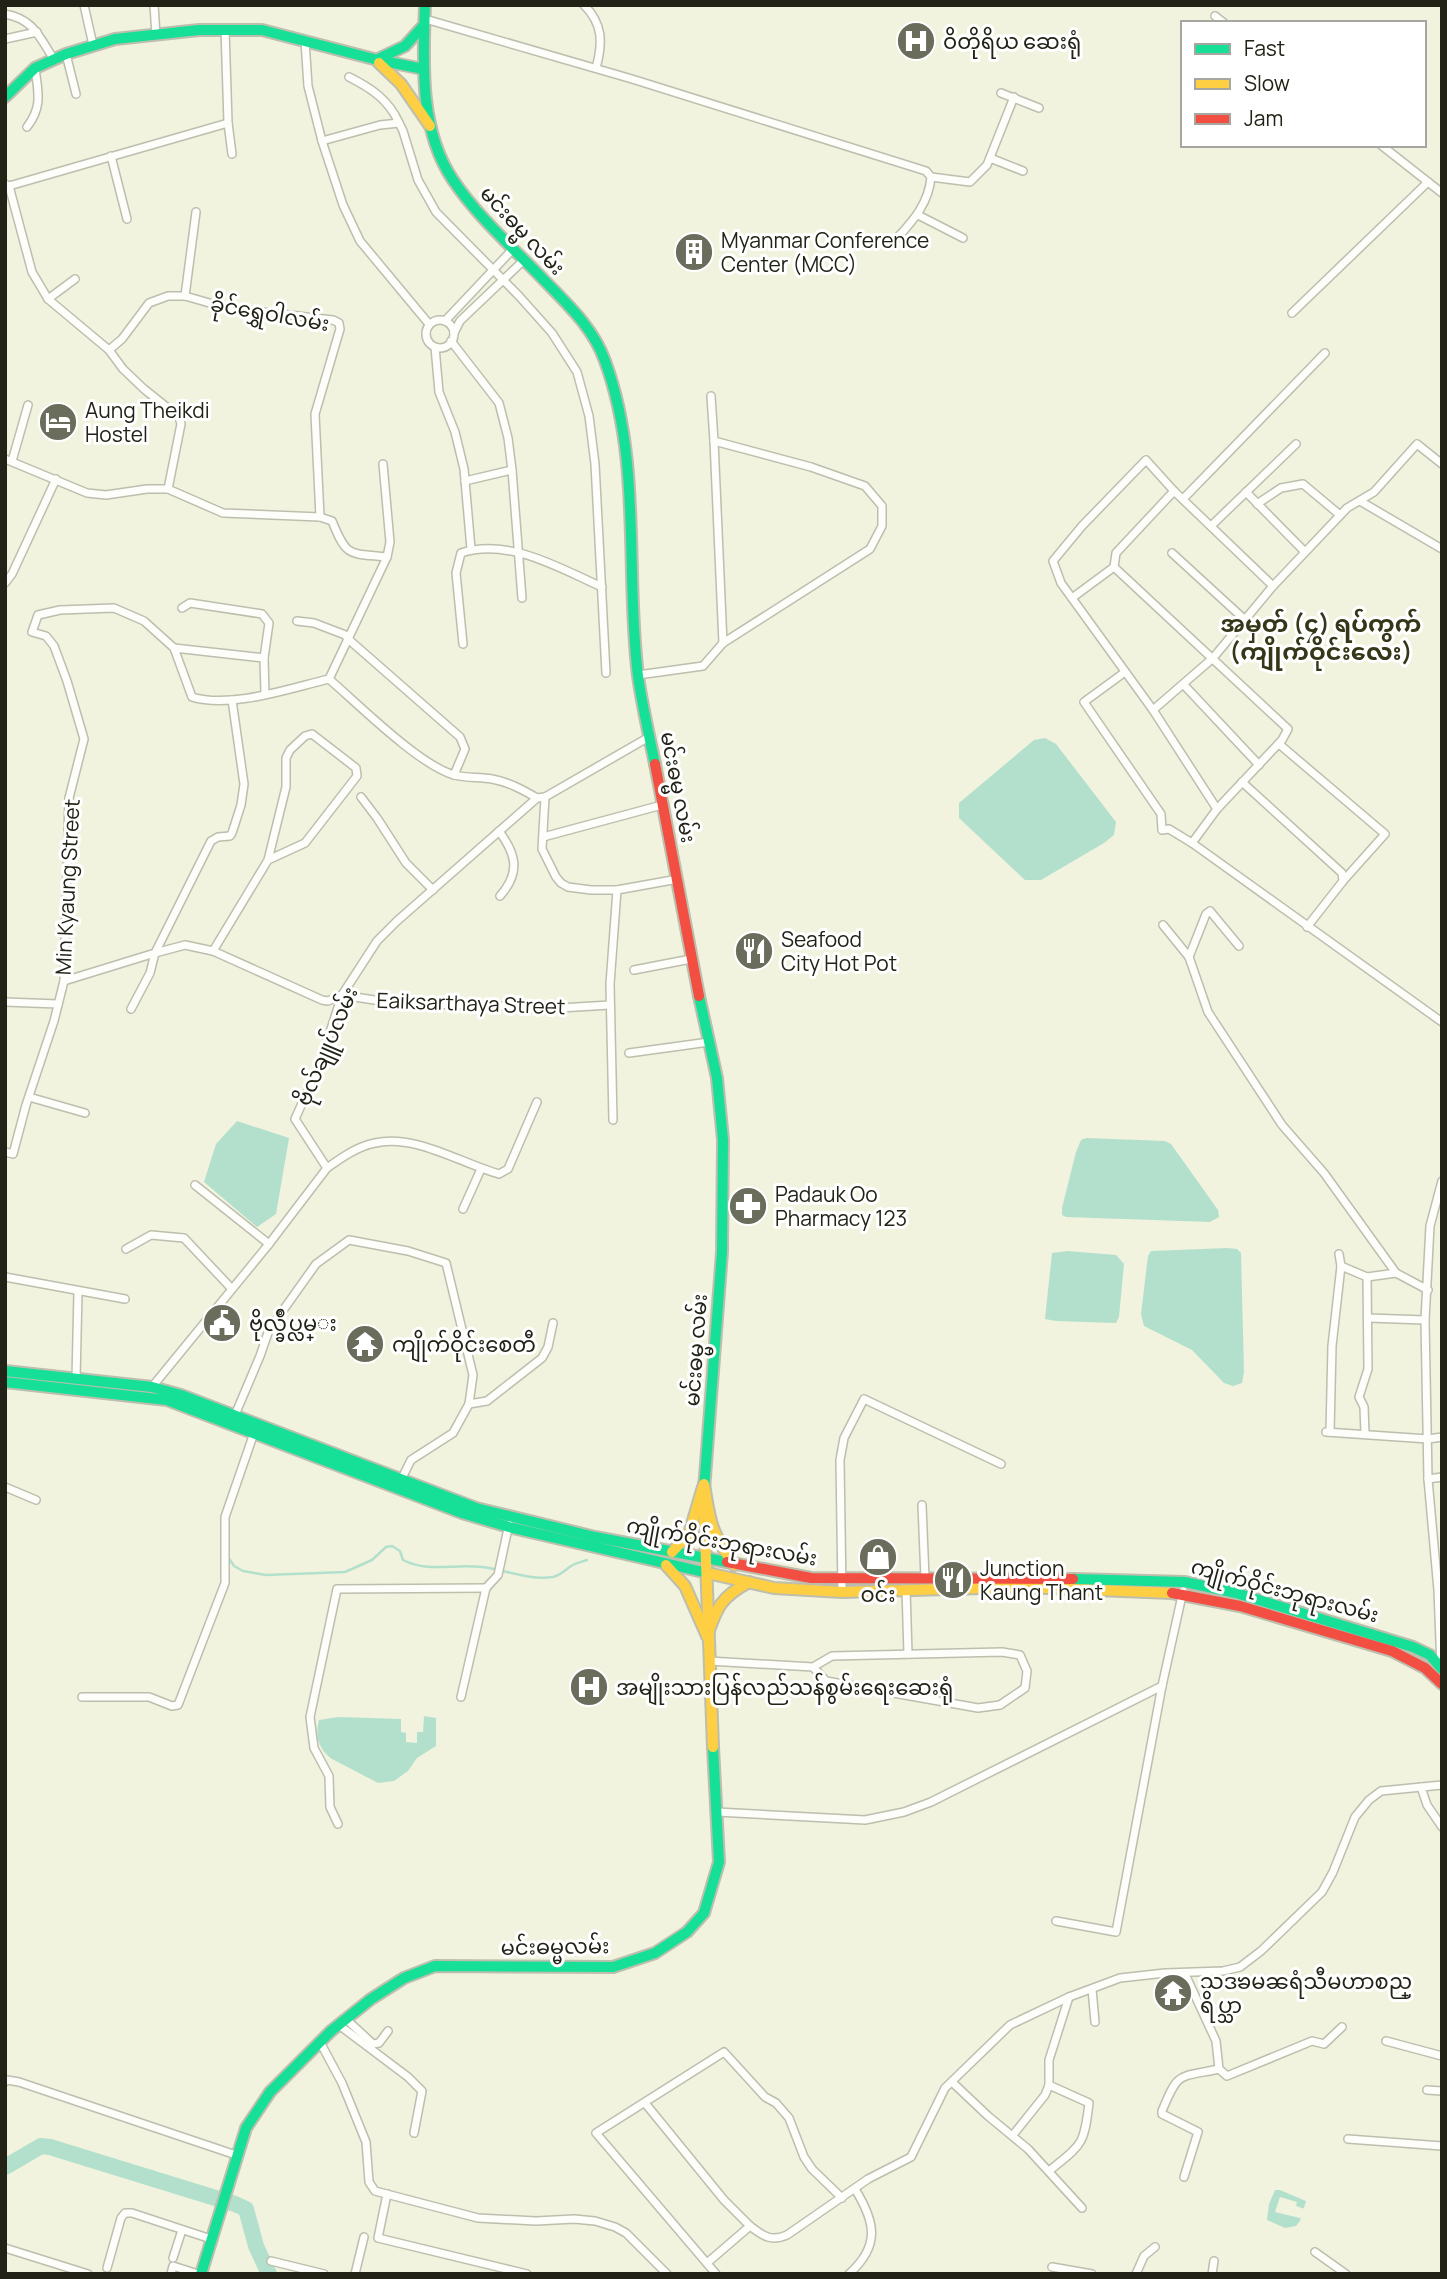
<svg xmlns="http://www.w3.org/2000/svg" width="1447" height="2279" viewBox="0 0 1447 2279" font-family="Manrope,'Noto Sans Myanmar',sans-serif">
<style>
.water{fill:#b3e0cc}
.pier{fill:#f1f3de}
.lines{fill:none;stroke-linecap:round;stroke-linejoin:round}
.stream{stroke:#b3e0cc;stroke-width:2.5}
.river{stroke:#b3e0cc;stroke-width:16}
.street-casing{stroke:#bdbeae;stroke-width:10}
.fast-casing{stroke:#bdbeae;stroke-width:14}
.slow-casing{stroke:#bdbeae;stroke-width:14}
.jam-casing{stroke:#bdbeae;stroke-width:14}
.street{stroke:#fdfdfa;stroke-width:7}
.fast{stroke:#16e098;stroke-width:10}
.slow{stroke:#ffcf43;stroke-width:10}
.jam{stroke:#f24e42;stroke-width:10}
.labels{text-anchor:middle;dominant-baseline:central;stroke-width:6;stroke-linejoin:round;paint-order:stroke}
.poi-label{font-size:21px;fill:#222316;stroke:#fff;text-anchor:start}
.street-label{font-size:21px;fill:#222316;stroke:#fff}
.quarter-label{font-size:24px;font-weight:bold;fill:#363718;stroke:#fff}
</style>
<rect width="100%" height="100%" fill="#f1f3de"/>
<!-- water -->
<g class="water">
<path d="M 1045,738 L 1056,744 L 1116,822 L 1114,835 L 1104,843 L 1041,880 L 1025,880 L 959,818 L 959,803 L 1034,740 Z"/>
<path d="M 237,1121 L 289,1138 L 276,1214 L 257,1227 L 204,1182 L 216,1144 Z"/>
<path d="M 1086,1138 L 1165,1141 L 1171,1144 L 1218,1210 L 1219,1217 L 1210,1222 L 1066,1217 L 1062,1215 L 1062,1208 L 1076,1152 L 1081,1140 Z"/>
<path d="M 1227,1248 L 1237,1249 L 1241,1253 L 1244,1372 L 1242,1383 L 1233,1386 L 1224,1383 L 1192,1350 L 1144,1326 L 1141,1314 L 1148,1256 L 1151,1251 Z"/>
<path d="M 1067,1251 L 1116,1255 L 1124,1264 L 1119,1317 L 1116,1323 L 1056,1321 L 1045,1319 L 1052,1253 Z"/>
<path d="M 424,1716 L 436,1718 L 436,1746 L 417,1758 L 408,1771 L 394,1781 L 378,1783 L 332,1759 C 318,1749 315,1735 319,1720 L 338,1717 L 401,1719 L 401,1732 L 406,1733 L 406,1742 L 417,1743 L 417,1732 L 423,1732 Z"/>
<path d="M 1275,2190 L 1280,2190 L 1306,2201 L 1300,2221 L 1296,2226 L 1285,2228 L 1267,2220 L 1269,2204 Z"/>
</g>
<!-- pier -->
<path class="pier" d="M 1280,2197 L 1297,2202 L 1296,2206 L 1308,2210 L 1304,2219 L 1275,2212 Z"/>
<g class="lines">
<!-- stream -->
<path class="stream" d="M 228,1557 L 234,1566 L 243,1571 L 266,1575 L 345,1572 L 372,1560 L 386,1547 L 392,1546 L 400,1551 L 403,1560 C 430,1574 459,1562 489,1568 C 511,1572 530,1580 553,1577 C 561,1575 565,1570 571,1566 C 576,1563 582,1562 587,1560"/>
<!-- river -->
<path class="river" d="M 5,2167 L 41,2146 L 50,2147 L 235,2204 L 246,2209 L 256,2246 L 269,2274"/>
<!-- street casing -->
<g class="street-casing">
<g id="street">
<path d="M 84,5 L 93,45"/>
<path d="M 154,5 L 156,35"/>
<path d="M 584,5 C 603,24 603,43 596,68"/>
<path d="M 5,14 C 33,19 39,36 53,58"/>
<path d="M 1215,16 L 1224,23"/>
<path d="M 425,19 L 632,79 L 926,171 L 931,177 C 929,202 914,220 898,237"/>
<path d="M 225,29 L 228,123 L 232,154"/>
<path d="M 5,39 L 37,32"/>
<path d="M 305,41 L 308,86 L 322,141 L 343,205 L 360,241 L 429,324"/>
<path d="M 66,54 L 76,94"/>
<path d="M 349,77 C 371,88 389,100 399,123"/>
<path d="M 1001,93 L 1039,108"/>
<path d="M 27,127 C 43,106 38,92 35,68"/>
<path d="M 322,141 L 380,125 L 399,123 L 403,131 L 418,180 L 436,212 L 519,296 L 552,333 L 577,372 L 589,416 L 595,464 L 606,673"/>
<path d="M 1381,145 L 1442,193"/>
<path d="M 111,156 L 127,219"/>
<path d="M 990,158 L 1023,171"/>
<path d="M 931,177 L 970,182 L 987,165 L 1014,97"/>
<path d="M 5,184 L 9,186 L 32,272 L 48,299 L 109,350 L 123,369 L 144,389 L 179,417 L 181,424 L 168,489"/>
<path d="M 9,186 L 228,123"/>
<path d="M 918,215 L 963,238"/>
<path d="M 185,296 L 196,212"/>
<path d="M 48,299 L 75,279"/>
<path d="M 1292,313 L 1428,182"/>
<circle cx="440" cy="334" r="14"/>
<path d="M 445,321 L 512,250"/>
<path d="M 454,333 L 460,321 L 524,260"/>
<path d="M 451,341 L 499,403 L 508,438 L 512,470 L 522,598"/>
<path d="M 435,347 L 439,392 L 455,432 L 464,469 L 471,549"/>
<path d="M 109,350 L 122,339 L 149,303 L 168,296 L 185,296 L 227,308 L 333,320 L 339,323 L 340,329 L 315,414 L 320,517"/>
<path d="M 714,441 L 723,643"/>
<path d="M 5,459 L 87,493 L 106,495 L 147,489 L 168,489 L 223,513 L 320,517 L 332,521 C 347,558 349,553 387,557"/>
<path d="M 12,461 L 28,405"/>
<path d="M 465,481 L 512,470"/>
<path d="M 1174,491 L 1116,553 L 1114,567 L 1288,729 L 1282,740 L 1217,809 L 1192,843"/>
<path d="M 1246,492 L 1305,552"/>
<path d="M 1183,499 L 1325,353"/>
<path d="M 1360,501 L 1442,549"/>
<path d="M 1257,504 L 1281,488 L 1303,484 L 1340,515"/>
<path d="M 1211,526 L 1296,444"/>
<path d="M 1172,553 L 1244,619"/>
<path d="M 5,583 L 12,574 L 56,479"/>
<path d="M 1072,598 L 1114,567"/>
<path d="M 182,608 L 190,603 L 262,614 L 269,623 L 264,658 L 265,694"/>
<path d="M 297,621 L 314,623 L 348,636"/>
<path d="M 347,638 L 460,737 L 465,749 L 454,775"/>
<path d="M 463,644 L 456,573 L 461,553 C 508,537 561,569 602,587"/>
<path d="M 174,648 L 264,658"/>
<path d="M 1125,672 L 1084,702 L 1161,814 L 1162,830 L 1169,829 L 1192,843 L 1442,1022"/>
<path d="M 638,675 L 703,666 L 723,643 L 870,549 L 882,526 L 882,506 L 865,486 L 811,467 L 714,441 L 711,396"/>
<path d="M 329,679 C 358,704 419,765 454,775 C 466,778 480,777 492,779 C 509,782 523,790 537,798"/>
<path d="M 329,679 L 387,557 L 390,542 L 383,464"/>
<path d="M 1184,685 L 1259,765"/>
<path d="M 1153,710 L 1213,658 L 1273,586 L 1347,508 L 1374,492 L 1417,444 L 1442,464"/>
<path d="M 1279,744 L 1385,834 L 1343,881"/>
<path d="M 1242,782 L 1342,873 L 1343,881 L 1307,927"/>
<path d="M 361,797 L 377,818 L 406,863 L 433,890"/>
<path d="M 545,797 L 542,849 L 556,877 L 561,883 L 568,887 L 591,890 L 617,890 L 678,879"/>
<path d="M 1217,809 L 1153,710 L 1061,583 L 1053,561 L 1082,526 L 1146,460 L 1174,491 L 1273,586"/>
<path d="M 499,831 C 516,854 521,872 500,896"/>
<path d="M 543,837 L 662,805"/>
<path d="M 1163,925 L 1189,957"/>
<path d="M 1239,946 L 1210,911 L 1206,914 L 1189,957 L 1208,1012 L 1282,1125 L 1324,1173 L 1396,1273 L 1428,1290"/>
<path d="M 213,951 L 268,860 L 286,787 L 286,758 L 290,750 L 305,736 L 312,734 L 356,768 L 357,776 L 305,843 L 268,860"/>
<path d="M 634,970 L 691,959"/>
<path d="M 64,981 L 155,953 L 211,841 L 218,837 L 230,836 L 232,833 L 241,805 L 244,784 L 232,700"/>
<path d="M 5,1002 L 58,1004"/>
<path d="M 131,1009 L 150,973 L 155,953 L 185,945 L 213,951 L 322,1000 L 328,1001 L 342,995 L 400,1004 L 486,1005 L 543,1009 L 610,1005"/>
<path d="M 629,1053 L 709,1042"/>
<path d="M 29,1097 L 85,1113"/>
<path d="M 613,1120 L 610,984 L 617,890"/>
<path d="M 5,1152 L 13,1154 L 26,1105 L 54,1021 L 64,981 L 69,798 L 84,739 L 67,681 L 54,646 L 46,636 L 32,632 L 38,615 L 60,610 L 114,608 L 144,621 L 174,648 L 192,697 C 231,709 290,688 329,679"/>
<path d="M 327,1168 C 341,1158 358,1146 375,1143 C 416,1134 460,1163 499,1174 L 508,1169 L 537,1102"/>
<path d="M 195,1185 L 269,1244"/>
<path d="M 463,1209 L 481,1169"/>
<path d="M 126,1249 L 151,1235 L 184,1238 L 232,1289"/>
<path d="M 1339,1254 L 1341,1266 L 1367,1277 L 1396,1273"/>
<path d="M 5,1277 L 125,1299"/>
<path d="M 1368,1318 L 1425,1320"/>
<path d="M 76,1379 L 78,1292"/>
<path d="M 152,1387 L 269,1244 L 327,1168 L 295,1119 L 320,1063 L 342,995 L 377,941 L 397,921 L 537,798 L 545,797 L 649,737"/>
<path d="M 469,1404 L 487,1401 L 542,1358 L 548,1347 L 553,1323"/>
<path d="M 235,1415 L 260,1356 L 269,1330 L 316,1264 L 349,1240 L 408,1251 L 446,1263 L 473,1375 L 469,1404 L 453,1433 L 411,1460 L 401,1480"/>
<path d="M 1326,1432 L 1428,1439 L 1442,1437"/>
<path d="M 1330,1432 L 1332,1346 L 1341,1266"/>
<path d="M 1365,1434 L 1364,1407 L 1359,1397 L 1368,1369 L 1367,1277"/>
<path d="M 1428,1479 L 1442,1477"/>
<path d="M 5,1487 L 36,1500"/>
<path d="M 922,1505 L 925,1578"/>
<path d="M 906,1589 L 908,1654"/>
<path d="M 842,1592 L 840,1460 L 844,1438 L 864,1399 L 1001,1464"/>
<path d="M 709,1661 L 813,1667 L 832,1656 L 1002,1652 L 1020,1655 L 1027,1671 L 1025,1688 L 1000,1705 L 978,1708 L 826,1681 L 813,1667"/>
<path d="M 1441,1668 L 1438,1590 L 1428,1479 L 1425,1320 L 1430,1226 L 1442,1181"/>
<path d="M 82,1697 L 149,1697 L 172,1706 L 178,1705 L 225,1583 L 225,1517 L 254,1433"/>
<path d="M 461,1697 L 486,1588 L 498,1575 L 509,1524"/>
<path d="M 1421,1787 L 1427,1805 L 1442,1827"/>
<path d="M 717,1812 L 865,1820 L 904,1812 L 931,1802 L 1162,1686"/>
<path d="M 338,1824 L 330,1807 L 329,1776 L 314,1748 L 310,1717 L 337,1589 L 486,1588"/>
<path d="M 1056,1921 L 1116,1932 L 1162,1686 L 1183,1591"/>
<path d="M 1185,1974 L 1216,2041 L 1219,2069 L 1227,2076 L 1312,2041 L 1324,2044 L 1342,2027"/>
<path d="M 1092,1989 L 1095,2022"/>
<path d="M 347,2020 L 373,2044 L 379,2043 L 388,2031"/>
<path d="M 339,2025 L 408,2077 L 422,2091 L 414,2133"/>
<path d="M 1386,2041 L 1442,2056"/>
<path d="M 320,2042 L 342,2083 L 366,2142 L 369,2182 L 375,2191 L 478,2218 L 536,2221 L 574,2219 L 595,2221 L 615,2227 L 626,2233 L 667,2274"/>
<path d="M 5,2082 L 7,2080 L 19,2082 L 236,2155"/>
<path d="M 952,2082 L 988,2116 L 1028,2149 L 1082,2208"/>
<path d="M 1427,2090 L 1442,2091"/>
<path d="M 645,2103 L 724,2200 L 750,2226"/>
<path d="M 1013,2135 L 1045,2095 L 1049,2085 L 1049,2060 L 1069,1997"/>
<path d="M 1348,2139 L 1442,2146"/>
<path d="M 1049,2171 C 1082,2144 1084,2146 1089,2103 L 1049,2085"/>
<path d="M 1184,2177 L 1198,2132 L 1162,2114 L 1162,2111 C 1179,2070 1178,2078 1219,2069"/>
<path d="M 387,2194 L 378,2238 L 527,2274"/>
<path d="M 5,2248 L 88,2274"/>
<path d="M 1315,2252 L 1346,2274"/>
<path d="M 173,2258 L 182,2230"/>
<path d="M 271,2261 L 324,2274"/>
<path d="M 707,2263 L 750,2226 C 763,2236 771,2242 787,2235 L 868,2179 L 911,2157 L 945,2088 L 1010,2025 L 1069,1997 L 1120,1978 L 1165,1973 L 1223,1971 L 1240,1967 L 1261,1951 L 1322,1892 L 1333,1872 L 1355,1817 L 1369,1800 L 1381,1791 L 1442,1785"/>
<path d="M 1052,2267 L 1092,2274"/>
<path d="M 107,2268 L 121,2218 L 125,2213 L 132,2213 L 211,2239"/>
<path d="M 171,2274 L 173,2266 L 198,2274"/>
<path d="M 355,2274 L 364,2237"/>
<path d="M 716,2274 L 596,2133 L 724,2052 L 765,2097 L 776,2103 L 789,2118 L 804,2157 L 812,2169 L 842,2198"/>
<path d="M 849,2274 C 880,2246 876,2223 855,2189"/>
<path d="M 1136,2274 L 1144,2256 L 1155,2247"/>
<path d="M 1212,2274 L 1214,2261"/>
</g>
</g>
<!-- fast casing -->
<g class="fast-casing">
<g id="fast">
<path d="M 425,5 C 423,62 419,130 453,180 C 477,216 511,246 542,278 C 566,303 593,327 605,361 C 642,461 625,572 638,676 C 642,705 649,735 655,764"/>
<path d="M 380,58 L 405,46 L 424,25"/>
<path d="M 5,97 L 35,68 L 66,54 L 115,39 L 199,30 L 262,30 L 374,59 L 423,69"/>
<path d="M 699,996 L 717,1078 L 723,1140 L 722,1252 L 704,1490"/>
<path d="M 5,1371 L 152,1387 L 181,1395 L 476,1508 L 595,1537 L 727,1562"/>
<path d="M 5,1382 L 167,1400 L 462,1513 L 509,1527 L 712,1574"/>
<path d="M 1073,1579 L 1185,1582 L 1236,1593 L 1413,1647 L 1430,1655 L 1442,1669"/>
<path d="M 201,2274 L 246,2128 L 270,2092 L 331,2031 L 371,1999 L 404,1978 L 435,1966 L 613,1967 L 655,1953 L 687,1932 L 704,1913 L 719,1862 L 713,1747"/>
</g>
</g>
<!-- slow casing -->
<g class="slow-casing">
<g id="slow">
<path d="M 379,63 L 401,84 L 430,126"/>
<path d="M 704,1484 C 710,1523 711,1532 734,1565"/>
<path d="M 704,1509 L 713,1747"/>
<path d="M 672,1552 L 689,1534 L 703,1487"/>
<path d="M 666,1565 L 685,1586 L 707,1636"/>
<path d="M 712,1574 L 774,1588 L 842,1592 L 1021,1587 L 1172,1593"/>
<path d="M 707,1636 C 717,1607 721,1597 749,1582"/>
</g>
</g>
<!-- jam casing -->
<g class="jam-casing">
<g id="jam">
<path d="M 655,764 L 699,996"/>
<path d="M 727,1562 L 811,1578 L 1073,1579"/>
<path d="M 1172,1593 L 1240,1606 L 1392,1651 L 1425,1668 L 1442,1684"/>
</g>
</g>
<!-- street -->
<use href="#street" class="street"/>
<!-- fast -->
<use href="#fast" class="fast"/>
<!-- slow -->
<use href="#slow" class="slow"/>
<!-- jam -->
<use href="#jam" class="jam"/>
</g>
<!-- icons -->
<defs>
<g id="hospital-disc" transform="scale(2.0125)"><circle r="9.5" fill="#6a6c5c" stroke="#fff"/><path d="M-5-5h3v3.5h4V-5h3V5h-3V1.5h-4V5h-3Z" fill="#fff"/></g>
<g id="building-disc" transform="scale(2.0125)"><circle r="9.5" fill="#6a6c5c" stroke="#fff"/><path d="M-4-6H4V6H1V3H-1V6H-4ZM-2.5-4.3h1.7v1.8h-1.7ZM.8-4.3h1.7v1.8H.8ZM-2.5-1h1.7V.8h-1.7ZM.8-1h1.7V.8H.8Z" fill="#fff"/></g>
<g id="hotel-disc" transform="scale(2.0125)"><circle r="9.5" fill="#6a6c5c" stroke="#fff"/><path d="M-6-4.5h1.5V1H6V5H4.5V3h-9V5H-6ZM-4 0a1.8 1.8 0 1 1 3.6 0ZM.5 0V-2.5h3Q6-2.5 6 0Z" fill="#fff"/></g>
<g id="restaurant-disc" transform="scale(2.0125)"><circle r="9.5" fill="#6a6c5c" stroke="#fff"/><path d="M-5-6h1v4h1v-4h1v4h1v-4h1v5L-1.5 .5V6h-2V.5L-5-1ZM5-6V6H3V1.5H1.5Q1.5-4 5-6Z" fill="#fff"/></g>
<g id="pharmacy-disc" transform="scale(2.0125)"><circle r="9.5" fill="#6a6c5c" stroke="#fff"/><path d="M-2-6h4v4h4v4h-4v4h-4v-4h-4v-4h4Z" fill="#fff"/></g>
<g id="civic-disc" transform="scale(2.0125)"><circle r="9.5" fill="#6a6c5c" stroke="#fff"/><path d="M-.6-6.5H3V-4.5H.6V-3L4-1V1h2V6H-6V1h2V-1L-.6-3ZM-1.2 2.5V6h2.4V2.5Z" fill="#fff"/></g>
<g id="temple-disc" transform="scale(2.0125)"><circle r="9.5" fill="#6a6c5c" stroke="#fff"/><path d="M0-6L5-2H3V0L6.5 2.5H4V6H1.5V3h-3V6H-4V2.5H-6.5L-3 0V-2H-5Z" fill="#fff"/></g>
<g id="shop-disc" transform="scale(2.0125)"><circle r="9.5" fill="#6a6c5c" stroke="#fff"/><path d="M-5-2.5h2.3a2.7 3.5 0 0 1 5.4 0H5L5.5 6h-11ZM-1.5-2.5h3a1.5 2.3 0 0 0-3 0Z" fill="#fff"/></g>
</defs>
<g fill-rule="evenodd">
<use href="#hospital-disc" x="916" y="41"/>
<use href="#building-disc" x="694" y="252"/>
<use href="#hotel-disc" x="58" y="422"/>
<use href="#restaurant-disc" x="754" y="951"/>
<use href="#pharmacy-disc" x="748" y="1206"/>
<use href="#civic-disc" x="222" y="1323"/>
<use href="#temple-disc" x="365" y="1344"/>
<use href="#shop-disc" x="878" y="1557"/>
<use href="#restaurant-disc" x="953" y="1580"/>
<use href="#hospital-disc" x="589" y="1687"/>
<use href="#temple-disc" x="1173" y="1993"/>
</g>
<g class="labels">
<!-- poi labels -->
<g class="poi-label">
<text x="943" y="41">ဝိတိုရိယ ဆေးရုံ</text>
<text x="721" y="240">Myanmar Conference<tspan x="721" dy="24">Center (MCC)</tspan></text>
<text x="85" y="410">Aung Theikdi<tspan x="85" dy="24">Hostel</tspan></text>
<text x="781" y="939">Seafood<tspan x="781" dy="24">City Hot Pot</tspan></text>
<text x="775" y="1194">Padauk Oo<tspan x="775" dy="24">Pharmacy 123</tspan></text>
<text x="249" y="1323">ဗိုလ္ခ်ဳပ္လမ္း</text>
<text x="392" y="1344">ကျိုက်ဝိုင်းစေတီ</text>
<text x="980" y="1568">Junction<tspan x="980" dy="24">Kaung Thant</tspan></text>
<text x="878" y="1594" text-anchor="middle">ဝင်း</text>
<text x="616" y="1687">အမျိုးသားပြန်လည်သန်စွမ်းရေးဆေးရုံ</text>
<text x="1200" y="1981">သဒၶမၼရံသီမဟာစည္<tspan x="1200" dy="24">ရိပ္သာ</tspan></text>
</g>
<!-- street labels -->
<g class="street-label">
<text transform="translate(523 230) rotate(47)">မင်းဓမ္မ လမ်း</text>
<text transform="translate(270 313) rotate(10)">ခိုင်ရွှေဝါလမ်း</text>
<text transform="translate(679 787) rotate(79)">မင်းဓမ္မ လမ်း</text>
<text transform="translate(67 887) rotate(-87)">Min Kyaung Street</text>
<text transform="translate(471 1003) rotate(2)">Eaiksarthaya Street</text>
<text transform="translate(326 1046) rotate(-67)">ဗိုလ်ချူပ်လမ်း</text>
<text transform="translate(695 1350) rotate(-86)">မင်းဓမ္မ လမ်း</text>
<text transform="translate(722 1541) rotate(10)">ကျိုက်ဝိုင်းဘုရားလမ်း</text>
<text transform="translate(1285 1590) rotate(15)">ကျိုက်ဝိုင်းဘုရားလမ်း</text>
<text transform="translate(555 1946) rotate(-1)">မင်းဓမ္မလမ်း</text>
</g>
<!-- quarter labels -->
<g class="quarter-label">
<text x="1321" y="622">အမှတ် (၄) ရပ်ကွက်<tspan x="1321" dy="28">(ကျိုက်ဝိုင်းလေး)</tspan></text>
</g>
</g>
<!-- border -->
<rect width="1447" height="2279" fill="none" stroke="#222316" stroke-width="14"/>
<!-- legend -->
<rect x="1181" y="21" width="245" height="126" fill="#ffffff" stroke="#a7a7a2" stroke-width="2"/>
<rect x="1195" y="44" width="35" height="10" fill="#16e098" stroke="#a7a7a2" stroke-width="2"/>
<text x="1244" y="56" font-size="21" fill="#222316">Fast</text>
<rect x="1195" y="79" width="35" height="10" fill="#ffcf43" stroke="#a7a7a2" stroke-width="2"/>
<text x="1244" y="91" font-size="21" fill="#222316">Slow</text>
<rect x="1195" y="114" width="35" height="10" fill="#f24e42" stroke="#a7a7a2" stroke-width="2"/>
<text x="1244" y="126" font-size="21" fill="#222316">Jam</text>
</svg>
